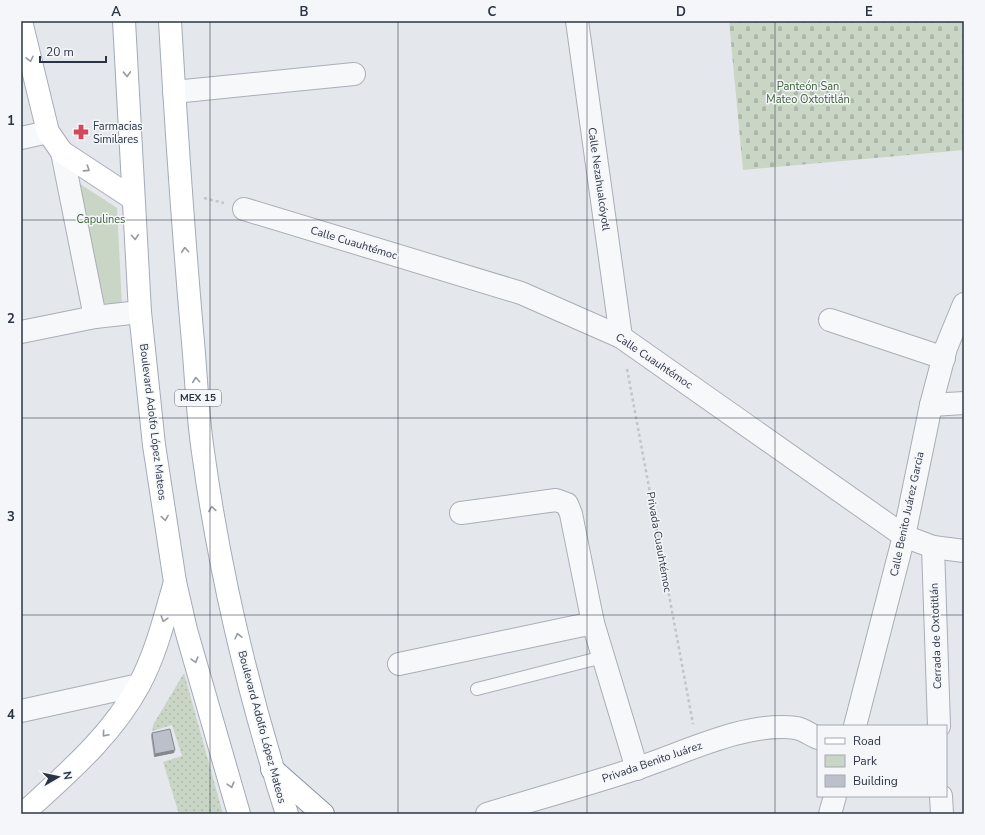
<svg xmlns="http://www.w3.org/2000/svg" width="985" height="835" viewBox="0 0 985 835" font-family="'Nunito Sans',sans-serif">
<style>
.grass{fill:url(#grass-dots)}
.cemetery{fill:url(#cemetery-stones)}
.park{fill:#c9d6c5}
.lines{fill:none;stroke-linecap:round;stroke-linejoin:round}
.service-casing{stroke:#a9aeb7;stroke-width:14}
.minor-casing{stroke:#a9aeb7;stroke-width:24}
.secondary-casing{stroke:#a9aeb7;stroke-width:24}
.primary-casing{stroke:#a3abb8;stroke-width:24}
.trunk-casing{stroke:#8b94a3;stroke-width:24}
.path{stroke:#c2c5cb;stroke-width:2.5;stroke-dasharray:3 3;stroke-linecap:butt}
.service{stroke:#f7f8fa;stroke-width:12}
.minor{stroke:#f7f8fa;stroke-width:22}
.secondary{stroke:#fff;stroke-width:22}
.primary{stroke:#fff;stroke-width:22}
.trunk{stroke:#fff;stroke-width:22}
.wall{fill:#a1a5ae}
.shaded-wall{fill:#83868d}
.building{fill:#bbc0ca;stroke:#83868d}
.oneway{stroke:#959aa2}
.grid{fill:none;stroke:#2b3445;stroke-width:1;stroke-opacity:0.55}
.labels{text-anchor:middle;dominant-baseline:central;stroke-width:3;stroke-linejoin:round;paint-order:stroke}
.shield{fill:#f4f6f9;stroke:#676e7b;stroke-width:1}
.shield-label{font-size:10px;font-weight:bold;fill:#2b3445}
.park-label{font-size:11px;fill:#3f6138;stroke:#f4f6f9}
.poi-label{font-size:11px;fill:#2b3445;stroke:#f4f6f9;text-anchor:start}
.street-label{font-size:11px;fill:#2b3445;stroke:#f4f6f9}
.neatline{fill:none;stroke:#2b3445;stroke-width:1.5}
.grid-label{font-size:13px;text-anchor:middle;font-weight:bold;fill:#2b3445}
</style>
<defs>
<pattern id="grass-dots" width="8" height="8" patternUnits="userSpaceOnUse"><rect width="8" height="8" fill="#c9d6c5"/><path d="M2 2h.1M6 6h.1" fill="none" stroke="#adb8ab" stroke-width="1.8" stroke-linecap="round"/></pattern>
<pattern id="cemetery-stones" width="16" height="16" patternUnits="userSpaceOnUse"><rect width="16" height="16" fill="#c9d6c5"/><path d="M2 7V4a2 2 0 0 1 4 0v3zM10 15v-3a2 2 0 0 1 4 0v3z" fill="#adb8ab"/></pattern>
</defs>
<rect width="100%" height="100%" fill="#e4e7ec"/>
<!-- grass -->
<path class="grass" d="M 184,673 L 223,814 L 179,814 L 163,762 L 182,756 L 172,725 L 152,731 L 153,725 Z"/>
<!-- cemetery -->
<path class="cemetery" d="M 729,21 L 964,21 L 964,150 L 743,170 Z"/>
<!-- park -->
<path class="park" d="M 77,182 L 117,208 L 122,306 L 101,306 Z"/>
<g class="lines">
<!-- service casing -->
<g class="service-casing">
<path id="service" d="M 477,689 L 603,657"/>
</g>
<!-- minor casing -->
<g class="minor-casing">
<g id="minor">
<path d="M 577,21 L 621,337"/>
<path d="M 174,92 L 354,74"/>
<path d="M 21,138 L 48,132"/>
<path d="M 62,152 L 95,317"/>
<path d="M 244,209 L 521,293 L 621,337 L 904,536 L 933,547 L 964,551"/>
<path d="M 830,320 L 944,358"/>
<path d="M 21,332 L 95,317 L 140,312"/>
<path d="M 931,405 L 964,403"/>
<path d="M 461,513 L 556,500 L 567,504 L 571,514 L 593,623 L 637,769"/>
<path d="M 933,547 L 939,726"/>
<path d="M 399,664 L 593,623"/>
<path d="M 21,711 L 139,685"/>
<path d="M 855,726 L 904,536 L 931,405 L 946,348 L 964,304"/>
<path d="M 941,796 L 942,814"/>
<path d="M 487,814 C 536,799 586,785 635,769 C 682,754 745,721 796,728 C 803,729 811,735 818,738"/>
<path d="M 830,814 L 835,796"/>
</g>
</g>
<!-- secondary casing -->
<g class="secondary-casing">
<g id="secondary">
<path d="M 21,21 L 48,132 L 62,152 L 132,198"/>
<path d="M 23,814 C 65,775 111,737 139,685 C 156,654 165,616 175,582"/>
</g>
</g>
<!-- primary casing -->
<g class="primary-casing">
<g id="primary">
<path d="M 124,21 L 140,312 L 154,445 L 175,582 L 186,630 L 239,814"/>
<path d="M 170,21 C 176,125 183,228 192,331 C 196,371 197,412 203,452 C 220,575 249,696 287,814"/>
</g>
</g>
<!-- trunk casing -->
<g class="trunk-casing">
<path id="trunk" d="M 272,769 L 323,814"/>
</g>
<!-- path -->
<g class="path">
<path d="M 204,198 L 224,203"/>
<path d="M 627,369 L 693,724"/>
</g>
<!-- service -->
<use href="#service" class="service"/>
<!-- minor -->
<use href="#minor" class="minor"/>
<!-- secondary -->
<use href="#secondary" class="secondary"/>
<!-- primary -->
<use href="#primary" class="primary"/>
<!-- trunk -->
<use href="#trunk" class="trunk"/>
</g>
<!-- wall -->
<path class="wall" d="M 152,733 L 174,753 L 154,757 L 151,736 Z"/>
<!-- shaded-wall -->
<path class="shaded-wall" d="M 175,750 L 174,753 L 154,757 L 155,754 Z"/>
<!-- building -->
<path class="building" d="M 170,729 L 175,750 L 155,754 L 152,733 Z"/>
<!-- one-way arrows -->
<defs><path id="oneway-chevron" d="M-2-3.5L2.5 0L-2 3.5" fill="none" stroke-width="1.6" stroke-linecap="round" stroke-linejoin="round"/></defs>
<g class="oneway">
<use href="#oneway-chevron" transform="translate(30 59) rotate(77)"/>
<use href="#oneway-chevron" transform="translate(127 74) rotate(88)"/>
<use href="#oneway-chevron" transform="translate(87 169) rotate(33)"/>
<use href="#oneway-chevron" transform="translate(135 237) rotate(86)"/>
<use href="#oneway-chevron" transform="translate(185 250) rotate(-95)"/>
<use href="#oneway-chevron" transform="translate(196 380) rotate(-95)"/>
<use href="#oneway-chevron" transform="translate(212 509) rotate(-99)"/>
<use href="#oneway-chevron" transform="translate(165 518) rotate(81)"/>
<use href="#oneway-chevron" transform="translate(164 619) rotate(107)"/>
<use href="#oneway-chevron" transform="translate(238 636) rotate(-103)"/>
<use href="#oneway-chevron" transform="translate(195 660) rotate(74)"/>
<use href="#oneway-chevron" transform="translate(105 734) rotate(131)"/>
<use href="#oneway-chevron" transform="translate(231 785) rotate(74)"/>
</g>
<!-- grid -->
<path class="grid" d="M 210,21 L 210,814M 398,21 L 398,814M 587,21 L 587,814M 775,21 L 775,814M 21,220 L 964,220M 21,418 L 964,418M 21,615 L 964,615"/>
<!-- icons -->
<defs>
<g id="pharmacy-bare" transform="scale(1.2)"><path d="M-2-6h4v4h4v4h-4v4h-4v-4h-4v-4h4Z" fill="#d1495b" stroke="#f4f6f9" stroke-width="2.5" paint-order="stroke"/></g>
</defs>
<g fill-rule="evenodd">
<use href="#pharmacy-bare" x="81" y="132"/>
</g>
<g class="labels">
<!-- shield labels -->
<rect class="shield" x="175" y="390" width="46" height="16" rx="3"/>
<g class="shield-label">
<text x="198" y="398">MEX 15</text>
</g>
<!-- park labels -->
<g class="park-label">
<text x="808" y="86">Panteón San<tspan x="808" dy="13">Mateo Oxtotitlán</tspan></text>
<text x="101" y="219">Capulines</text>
</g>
<!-- poi labels -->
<g class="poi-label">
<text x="93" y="126">Farmacias<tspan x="93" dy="13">Similares</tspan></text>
</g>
<!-- street labels -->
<g class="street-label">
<text transform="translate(599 179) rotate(82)">Calle Nezahualcóyotl</text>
<text transform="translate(354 243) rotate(17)">Calle Cuauhtémoc</text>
<text transform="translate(654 361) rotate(34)">Calle Cuauhtémoc</text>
<text transform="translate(153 422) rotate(83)">Boulevard Adolfo López Mateos</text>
<text transform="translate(907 514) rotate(-78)">Calle Benito Juárez Garcia</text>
<text transform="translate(659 542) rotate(80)">Privada Cuauhtémoc</text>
<text transform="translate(936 636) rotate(-92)">Cerrada de Oxtotitlán</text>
<text transform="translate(262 727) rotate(75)">Boulevard Adolfo López Mateos</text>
<text transform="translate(652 762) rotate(-19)">Privada Benito Juárez</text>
</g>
</g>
<!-- border -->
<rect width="985" height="835" fill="none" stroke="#f4f6f9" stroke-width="44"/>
<!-- legend -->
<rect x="817" y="725" width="130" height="72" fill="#f4f6f9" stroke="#a4a8b1"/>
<rect x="825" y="738" width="20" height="6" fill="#ffffff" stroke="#a4a8b1"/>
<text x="853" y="745" font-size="12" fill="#2b3445">Road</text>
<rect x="825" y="755" width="20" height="12" fill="#c9d6c5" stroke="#a4a8b1"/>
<text x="853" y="765" font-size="12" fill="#2b3445">Park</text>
<rect x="825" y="775" width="20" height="12" fill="#bbc0ca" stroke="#a4a8b1"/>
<text x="853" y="785" font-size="12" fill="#2b3445">Building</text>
<!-- north arrow -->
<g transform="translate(58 777) rotate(81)" stroke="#f4f6f9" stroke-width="3" paint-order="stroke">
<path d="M0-3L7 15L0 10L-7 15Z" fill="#2b3445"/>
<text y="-6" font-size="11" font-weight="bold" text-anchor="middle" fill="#2b3445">N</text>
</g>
<!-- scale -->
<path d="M40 56v6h66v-6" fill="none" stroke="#2b3445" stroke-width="2"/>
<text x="46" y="56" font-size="12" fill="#2b3445" stroke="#f4f6f9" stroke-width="3" paint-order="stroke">20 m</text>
<rect x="22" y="22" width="941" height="791" class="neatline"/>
<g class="grid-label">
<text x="116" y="16">A</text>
<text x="304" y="16">B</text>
<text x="492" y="16">C</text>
<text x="681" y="16">D</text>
<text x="869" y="16">E</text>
<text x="11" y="125">1</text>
<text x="11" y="323">2</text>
<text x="11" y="521">3</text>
<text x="11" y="719">4</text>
</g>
</svg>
